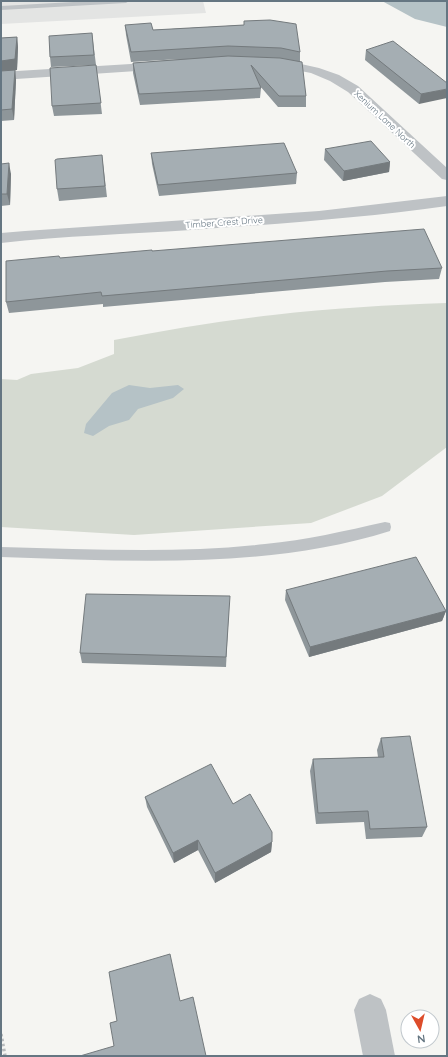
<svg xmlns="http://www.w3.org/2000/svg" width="448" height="1057" viewBox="0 0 448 1057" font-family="Quicksand,sans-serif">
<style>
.built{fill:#e3e4e3}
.green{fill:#d5dad1}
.water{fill:#b5c2c6}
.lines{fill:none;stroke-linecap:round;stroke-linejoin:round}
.path{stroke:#b8bbbd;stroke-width:3.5;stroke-dasharray:2.5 2.5;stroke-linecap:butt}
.lane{fill:#bec2c5;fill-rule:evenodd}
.street{fill:#bec2c5;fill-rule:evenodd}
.wall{fill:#8e969a}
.shaded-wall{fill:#747a7d}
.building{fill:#a5aeb3;stroke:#747a7d}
.labels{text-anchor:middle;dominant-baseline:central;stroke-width:4;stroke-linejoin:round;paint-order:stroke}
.far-street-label{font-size:9px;fill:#657682;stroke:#fff}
</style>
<rect width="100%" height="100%" fill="#f5f5f2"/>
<!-- built -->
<path class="built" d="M 1,1 L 203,1 L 206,13 L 1,24 Z"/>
<!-- green -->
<path class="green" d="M 447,303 L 447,447 L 382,496 L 311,523 L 134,535 L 1,527 L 1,379 L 17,380 L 31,374 L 78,368 L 114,354 L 114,340 C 167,330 220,321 273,315 C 331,308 389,305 447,303 Z"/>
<!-- water -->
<g class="water">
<path d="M 382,1 L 447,1 L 447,27 L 415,19 Z"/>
<path d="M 129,385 L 150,388 L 178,385 L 184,389 L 173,398 L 138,409 L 129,420 L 109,426 L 93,436 L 84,433 L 86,424 L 112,393 Z"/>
</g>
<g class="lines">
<!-- path -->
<path class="path" d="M 1,1034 L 5,1056"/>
<!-- lane -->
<g class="lane">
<path d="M 91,1 L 129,1 L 126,3 L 1,10 L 1,6 Z"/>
<path d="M 385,522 L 390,523 L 391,527 L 390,531 C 266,570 129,561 1,557 L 1,547 C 89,549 178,554 265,544 C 306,540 345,531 385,522 Z"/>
</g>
<!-- street -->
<g class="street">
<path d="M 274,58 L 319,68 L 339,75 L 358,86 L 447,168 L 447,180 L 442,179 L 348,92 L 330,81 L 311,73 L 270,65 L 268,62 L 270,59 Z"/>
<path d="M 163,62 L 167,63 L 169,66 L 167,69 L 1,80 L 1,72 Z"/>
<path d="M 447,196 L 447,206 C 362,218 277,224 191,230 C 128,234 64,236 1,243 L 1,233 L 25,231 L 319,211 Z"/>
<path d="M 370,994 L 381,999 L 386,1010 L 395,1056 L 363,1056 L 354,1010 L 359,999 Z"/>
</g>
</g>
<!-- wall -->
<g class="wall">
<path d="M 244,21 L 300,52 L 300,62 L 306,96 L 306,107 L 278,107 L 260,86 L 261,88 L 260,98 L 140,105 L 133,73 L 133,63 L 180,59 L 131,62 L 126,35 L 125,25 L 153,30 L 244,25 Z"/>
<path d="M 92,33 L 96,65 L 51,67 L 50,57 Z"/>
<path d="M 17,37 L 18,47 L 17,70 L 11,70 L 15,70 L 16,80 L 14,120 L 1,121 L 1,38 Z"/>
<path d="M 366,50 L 447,83 L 419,104 L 365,60 Z"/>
<path d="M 96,65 L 102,114 L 54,116 L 52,106 Z"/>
<path d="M 325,149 L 390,162 L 389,172 L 343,181 L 324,160 Z"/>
<path d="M 151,153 L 297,173 L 296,184 L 159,196 L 152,164 Z"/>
<path d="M 102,155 L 107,197 L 59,201 L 57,189 Z"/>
<path d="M 1,164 L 11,174 L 10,205 L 1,206 Z"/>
<path d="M 152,251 L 442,268 L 439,279 L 385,282 L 103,307 L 103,304 L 9,313 L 6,302 L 60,258 Z"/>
<path d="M 286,590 L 446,611 L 442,621 L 309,657 L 285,600 Z"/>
<path d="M 229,607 L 226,667 L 82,663 L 80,653 Z"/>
<path d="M 381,738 L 427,827 L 422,837 L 366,839 L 364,822 L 316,824 L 310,771 L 313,759 L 378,757 L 377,750 Z"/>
<path d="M 145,797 L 233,804 L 272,842 L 271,852 L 215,883 L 198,850 L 174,863 L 147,807 Z"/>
</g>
<!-- shaded-wall -->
<g class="shaded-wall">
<path d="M 17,37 L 18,47 L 17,70 L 1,72 L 1,61 Z"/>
<path d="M 15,70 L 16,80 L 14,120 L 12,109 Z"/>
<path d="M 447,89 L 447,98 L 419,104 L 421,94 Z"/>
<path d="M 390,162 L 389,172 L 343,181 L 344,171 Z"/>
<path d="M 9,163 L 11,174 L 10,205 L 7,194 Z"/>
<path d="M 446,611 L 442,621 L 309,657 L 310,647 Z"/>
<path d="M 198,840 L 198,850 L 174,863 L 173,853 Z"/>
<path d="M 272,842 L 271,852 L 215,883 L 215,873 Z"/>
</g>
<!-- building -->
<g class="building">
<path d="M 270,20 L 296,24 L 300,52 L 281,48 L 228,46 L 131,52 L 125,25 L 151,23 L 153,30 L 244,25 L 244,21 Z"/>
<path d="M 92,33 L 94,55 L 50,57 L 49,36 Z"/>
<path d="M 17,37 L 15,59 L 1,61 L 1,38 Z"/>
<path d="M 393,41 L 447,83 L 447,89 L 421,94 L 366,50 Z"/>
<path d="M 228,56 L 280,58 L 302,62 L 306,96 L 279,96 L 251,65 L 261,88 L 139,94 L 133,63 Z"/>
<path d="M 96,65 L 101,103 L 52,106 L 50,68 Z"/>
<path d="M 15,70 L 12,109 L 1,110 L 1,71 Z"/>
<path d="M 371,141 L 390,162 L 344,171 L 325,149 Z"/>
<path d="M 284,143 L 297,173 L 158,185 L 151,153 Z"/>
<path d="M 102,155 L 105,186 L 57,189 L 55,160 L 57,159 Z"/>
<path d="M 9,163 L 7,194 L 1,194 L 1,164 Z"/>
<path d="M 424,229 L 442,268 L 387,271 L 102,296 L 101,292 L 6,302 L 6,261 L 59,256 L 60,258 L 152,250 L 152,251 Z"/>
<path d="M 416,557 L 446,611 L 310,647 L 286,590 Z"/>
<path d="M 86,594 L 230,596 L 226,657 L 80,653 Z"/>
<path d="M 410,736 L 427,827 L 370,829 L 368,811 L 318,813 L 313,759 L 384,757 L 381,738 Z"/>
<path d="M 211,764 L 233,804 L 250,794 L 272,832 L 272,842 L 215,873 L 198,840 L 173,853 L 145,797 Z"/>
<path d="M 170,954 L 180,1001 L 193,997 L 206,1056 L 80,1056 L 114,1046 L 110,1023 L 117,1021 L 109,972 Z"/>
</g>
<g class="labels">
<!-- far-street labels -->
<g class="far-street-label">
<text transform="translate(385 119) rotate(43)">Xenium Lane North</text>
<text transform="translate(224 222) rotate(-4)">Timber Crest Drive</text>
</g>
</g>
<!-- border -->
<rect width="448" height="1057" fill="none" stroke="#657682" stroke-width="4"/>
<!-- north arrow -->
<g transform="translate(420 1029) rotate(172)"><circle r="19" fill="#ffffff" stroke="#c1c8cd"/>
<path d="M0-3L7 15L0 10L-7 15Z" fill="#dd4c2a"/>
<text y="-6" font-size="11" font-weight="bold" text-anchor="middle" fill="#657682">N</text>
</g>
</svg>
